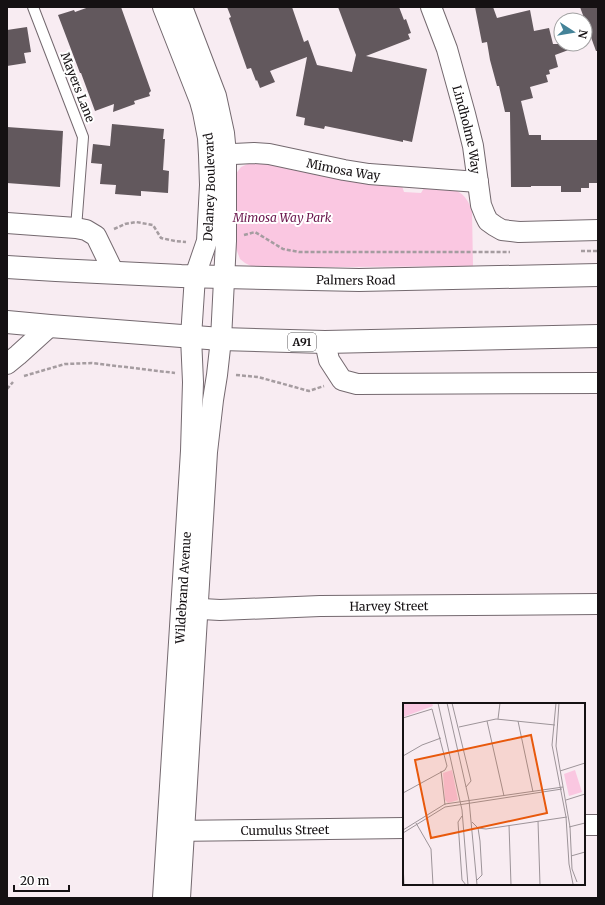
<svg xmlns="http://www.w3.org/2000/svg" width="605" height="905" viewBox="0 0 605 905" font-family="Merriweather,serif">
<style>
.green{fill:#fac7e1}
.building{fill:#62585d}
.lines{fill:none;stroke-linecap:round;stroke-linejoin:round}
.service-casing{stroke:#74696f;stroke-width:12}
.minor-casing{stroke:#74696f;stroke-width:22}
.trunk-casing{stroke:#74696f;stroke-width:24}
.path{stroke:#a59ca0;stroke-width:2.5;stroke-dasharray:4 2;stroke-linecap:butt}
.service{stroke:#fff;stroke-width:10}
.minor{stroke:#fff;stroke-width:20}
.trunk{stroke:#fff;stroke-width:22}
.labels{text-anchor:middle;dominant-baseline:central;stroke-width:4;stroke-linejoin:round;paint-order:stroke}
.shield{fill:#fff;stroke:#5b585a;stroke-width:1}
.shield-label{font-size:11px;font-weight:bold;fill:#151113}
.street-label{font-size:12px;fill:#151113;stroke:#fff}
.park-label{font-size:12px;font-style:italic;fill:#6a164c;stroke:#fff}
.inset-road{fill:none;stroke:#9d9499;stroke-width:1}
.view{fill:#e8590c;fill-opacity:0.15;stroke:#e8590c;stroke-width:2}
.inset-edge{fill:none;stroke:#151113;stroke-width:2}
</style>
<rect width="100%" height="100%" fill="#f8ecf2"/>
<!-- green -->
<path class="green" d="M 250,163 L 261,163 C 308,172 355,183 402,186 L 404,192 L 421,193 L 424,188 L 457,191 C 465,195 469,202 472,211 L 473,266 L 346,267 L 258,267 L 251,266 L 245,263 L 240,259 L 237,251 L 234,241 L 235,175 L 241,167 Z"/>
<!-- building -->
<g class="building">
<path d="M 89,7 L 121,7 L 151,91 L 149,93 L 150,96 L 134,101 L 135,104 L 113,112 L 114,104 L 95,111 L 81,73 L 80,73 L 58,15 L 74,10 L 75,12 Z"/>
<path d="M 227,7 L 292,7 L 304,42 L 308,40 L 317,65 L 352,72 L 356,55 L 338,7 L 399,7 L 404,20 L 406,19 L 411,33 L 408,34 L 410,39 L 366,56 L 427,69 L 412,142 L 403,140 L 403,142 L 325,126 L 324,129 L 304,125 L 305,118 L 296,116 L 307,57 L 270,71 L 275,82 L 260,88 L 257,80 L 256,81 L 251,68 L 247,69 L 229,18 L 231,17 Z"/>
<path d="M 475,7 L 493,7 L 497,18 L 530,10 L 534,31 L 549,28 L 553,44 L 582,44 L 582,45 L 555,55 L 558,67 L 549,70 L 550,74 L 546,75 L 548,82 L 530,87 L 533,98 L 521,101 L 529,135 L 541,135 L 541,140 L 598,140 L 598,183 L 589,183 L 589,188 L 581,188 L 581,192 L 561,192 L 561,186 L 531,186 L 531,187 L 511,187 L 510,112 L 505,112 L 499,86 L 497,86 L 490,60 L 487,42 L 482,43 Z"/>
<path d="M 580,7 L 598,7 L 598,51 L 596,51 Z"/>
<path d="M 27,27 L 31,52 L 24,53 L 26,63 L 7,66 L 7,30 Z"/>
<path d="M 112,124 L 164,129 L 163,139 L 165,139 L 163,170 L 169,171 L 168,193 L 141,191 L 141,196 L 115,194 L 116,185 L 100,184 L 102,164 L 91,163 L 93,144 L 110,146 Z"/>
<path d="M 7,127 L 63,131 L 60,187 L 7,183 Z"/>
</g>
<g class="lines">
<!-- service casing -->
<g class="service-casing">
<path id="service" d="M 33,7 L 83,137 L 76,228"/>
</g>
<!-- minor casing -->
<g class="minor-casing">
<g id="minor">
<path id="s1" d="M 431,7 L 447,49 L 465,114 L 473,146 L 481,205 L 485,215 L 488,221 L 495,226 L 502,230 L 519,232 L 598,230"/>
<path id="s2" d="M 213,155 L 254,153 L 269,154 L 344,170 L 369,174 L 478,182"/>
<path d="M 7,223 L 76,228 L 86,230 L 96,236 L 114,273"/>
<path d="M 325,342 L 329,360 L 342,380 L 357,384 L 598,383"/>
<path d="M 7,364 L 18,355 L 50,326"/>
<path id="s3" d="M 184,608 L 220,610 L 320,606 L 598,604"/>
<path d="M 584,825 L 598,825"/>
<path id="s4" d="M 170,831 L 404,828"/>
<path id="s5" d="M 163,898 L 191,451 L 193,382 L 191,337 L 195,276 L 207,241 L 210,185 L 209,155 L 208,138 L 203,112 L 200,101 L 163,7"/>
<path d="M 180,898 L 207,452 L 213,400 L 217,375 L 221,339 L 226,241 L 226,154 L 224,133 L 216,96 L 182,7"/>
</g>
</g>
<!-- trunk casing -->
<g class="trunk-casing">
<g id="trunk">
<path id="s6" d="M 7,267 L 56,270 L 181,276 L 359,280 L 598,275"/>
<path d="M 7,322 L 50,326 L 221,339 L 325,342 L 598,336"/>
</g>
</g>
<!-- path -->
<g class="path">
<path d="M 114,229 L 125,224 L 136,222 L 153,225 L 161,238 L 175,241 L 186,242"/>
<path d="M 244,235 L 255,232 L 283,249 L 299,252 L 510,252"/>
<path d="M 581,251 L 598,251"/>
<path d="M 236,375 L 258,377 L 309,391 L 324,386"/>
<path d="M 24,376 L 65,364 L 92,363 L 175,373"/>
<path d="M 7,389 L 13,382"/>
</g>
<!-- service -->
<use href="#service" class="service"/>
<!-- minor -->
<use href="#minor" class="minor"/>
<!-- trunk -->
<use href="#trunk" class="trunk"/>
</g>
<g class="labels">
<!-- shield labels -->
<rect class="shield" x="288" y="333" width="28" height="18" rx="3"/>
<g class="shield-label">
<text x="302" y="342">A91</text>
</g>
<!-- street labels -->
<g class="street-label">
<text transform="translate(78 87) rotate(69)">Mayers Lane</text>
<text stroke="none"><textPath href="#s1" startOffset="128">Lindholme Way</textPath></text>
<text stroke="none"><textPath href="#s2" startOffset="132">Mimosa Way</textPath></text>
<text stroke="none"><textPath href="#s5" startOffset="714">Delaney Boulevard</textPath></text>
<text stroke="none"><textPath href="#s6" startOffset="349">Palmers Road</textPath></text>
<text stroke="none"><textPath href="#s5" startOffset="311">Wildebrand Avenue</textPath></text>
<text stroke="none"><textPath href="#s3" startOffset="205">Harvey Street</textPath></text>
<text stroke="none"><textPath href="#s4" startOffset="115">Cumulus Street</textPath></text>
</g>
<!-- park labels -->
<g class="park-label">
<text x="282" y="217">Mimosa Way Park</text>
</g>
</g>
<!-- overview -->
<g transform="translate(403 703)">
<rect width="182" height="182" fill="#f8ecf2"/>
<path d="M 0,0 L 29,0 L 30,3 L 0,14 ZM 49,67 L 55,97 L 45,100 L 42,97 L 40,70 ZM 172,67 L 179,89 L 166,93 L 161,71 Z" fill="#fac7e1"/>
<path class="inset-road" d="M 35,0 L 59,107 L 65,182M 44,0 L 66,97 L 74,182M 49,0 L 68,78 L 63,84M 153,0 L 149,42 L 163,114 L 166,161 L 170,181M 156,0 L 153,43 L 167,124 L 169,166 L 174,179M 0,15 L 29,6 L 44,63 L 42,67 L 0,90M 95,16 L 97,0M 84,18 L 101,93M 115,18 L 130,89M 182,22 L 182,45M 56,24 L 93,16 L 152,22M 0,53 L 19,42 L 38,35M 38,68 L 42,102M 157,68 L 182,60M 163,97 L 182,91M 59,113 L 55,119 L 59,177 L 63,182M 135,118 L 137,182M 69,119 L 75,125 L 77,138 L 79,172 L 74,177M 13,120 L 28,146 L 30,182M 106,122 L 108,182M 166,124 L 182,120M 75,125 L 83,126 L 164,114M 0,127 L 42,101 L 160,84M 0,130 L 42,104 L 159,86M 168,153 L 182,149M 0,160 L 1,182"/>
<path class="view" d="M 128,32 L 144,110 L 28,135 L 12,57 Z"/>
<rect width="182" height="182" class="inset-edge"/>
</g>
<!-- border -->
<rect width="605" height="905" fill="none" stroke="#151113" stroke-width="16"/>
<!-- north arrow -->
<g transform="translate(573 32) rotate(102)"><circle r="19" fill="#ffffff" stroke="#a1a0a1"/>
<path d="M0-3L7 15L0 10L-7 15Z" fill="#448398"/>
<text y="-6" font-size="11" font-weight="bold" text-anchor="middle" fill="#151113">N</text>
</g>
<!-- scale -->
<path d="M14 885v6h55v-6" fill="none" stroke="#151113" stroke-width="2"/>
<text x="20" y="885" font-size="12" fill="#151113" stroke="#ffffff" stroke-width="3" paint-order="stroke">20 m</text>
</svg>
